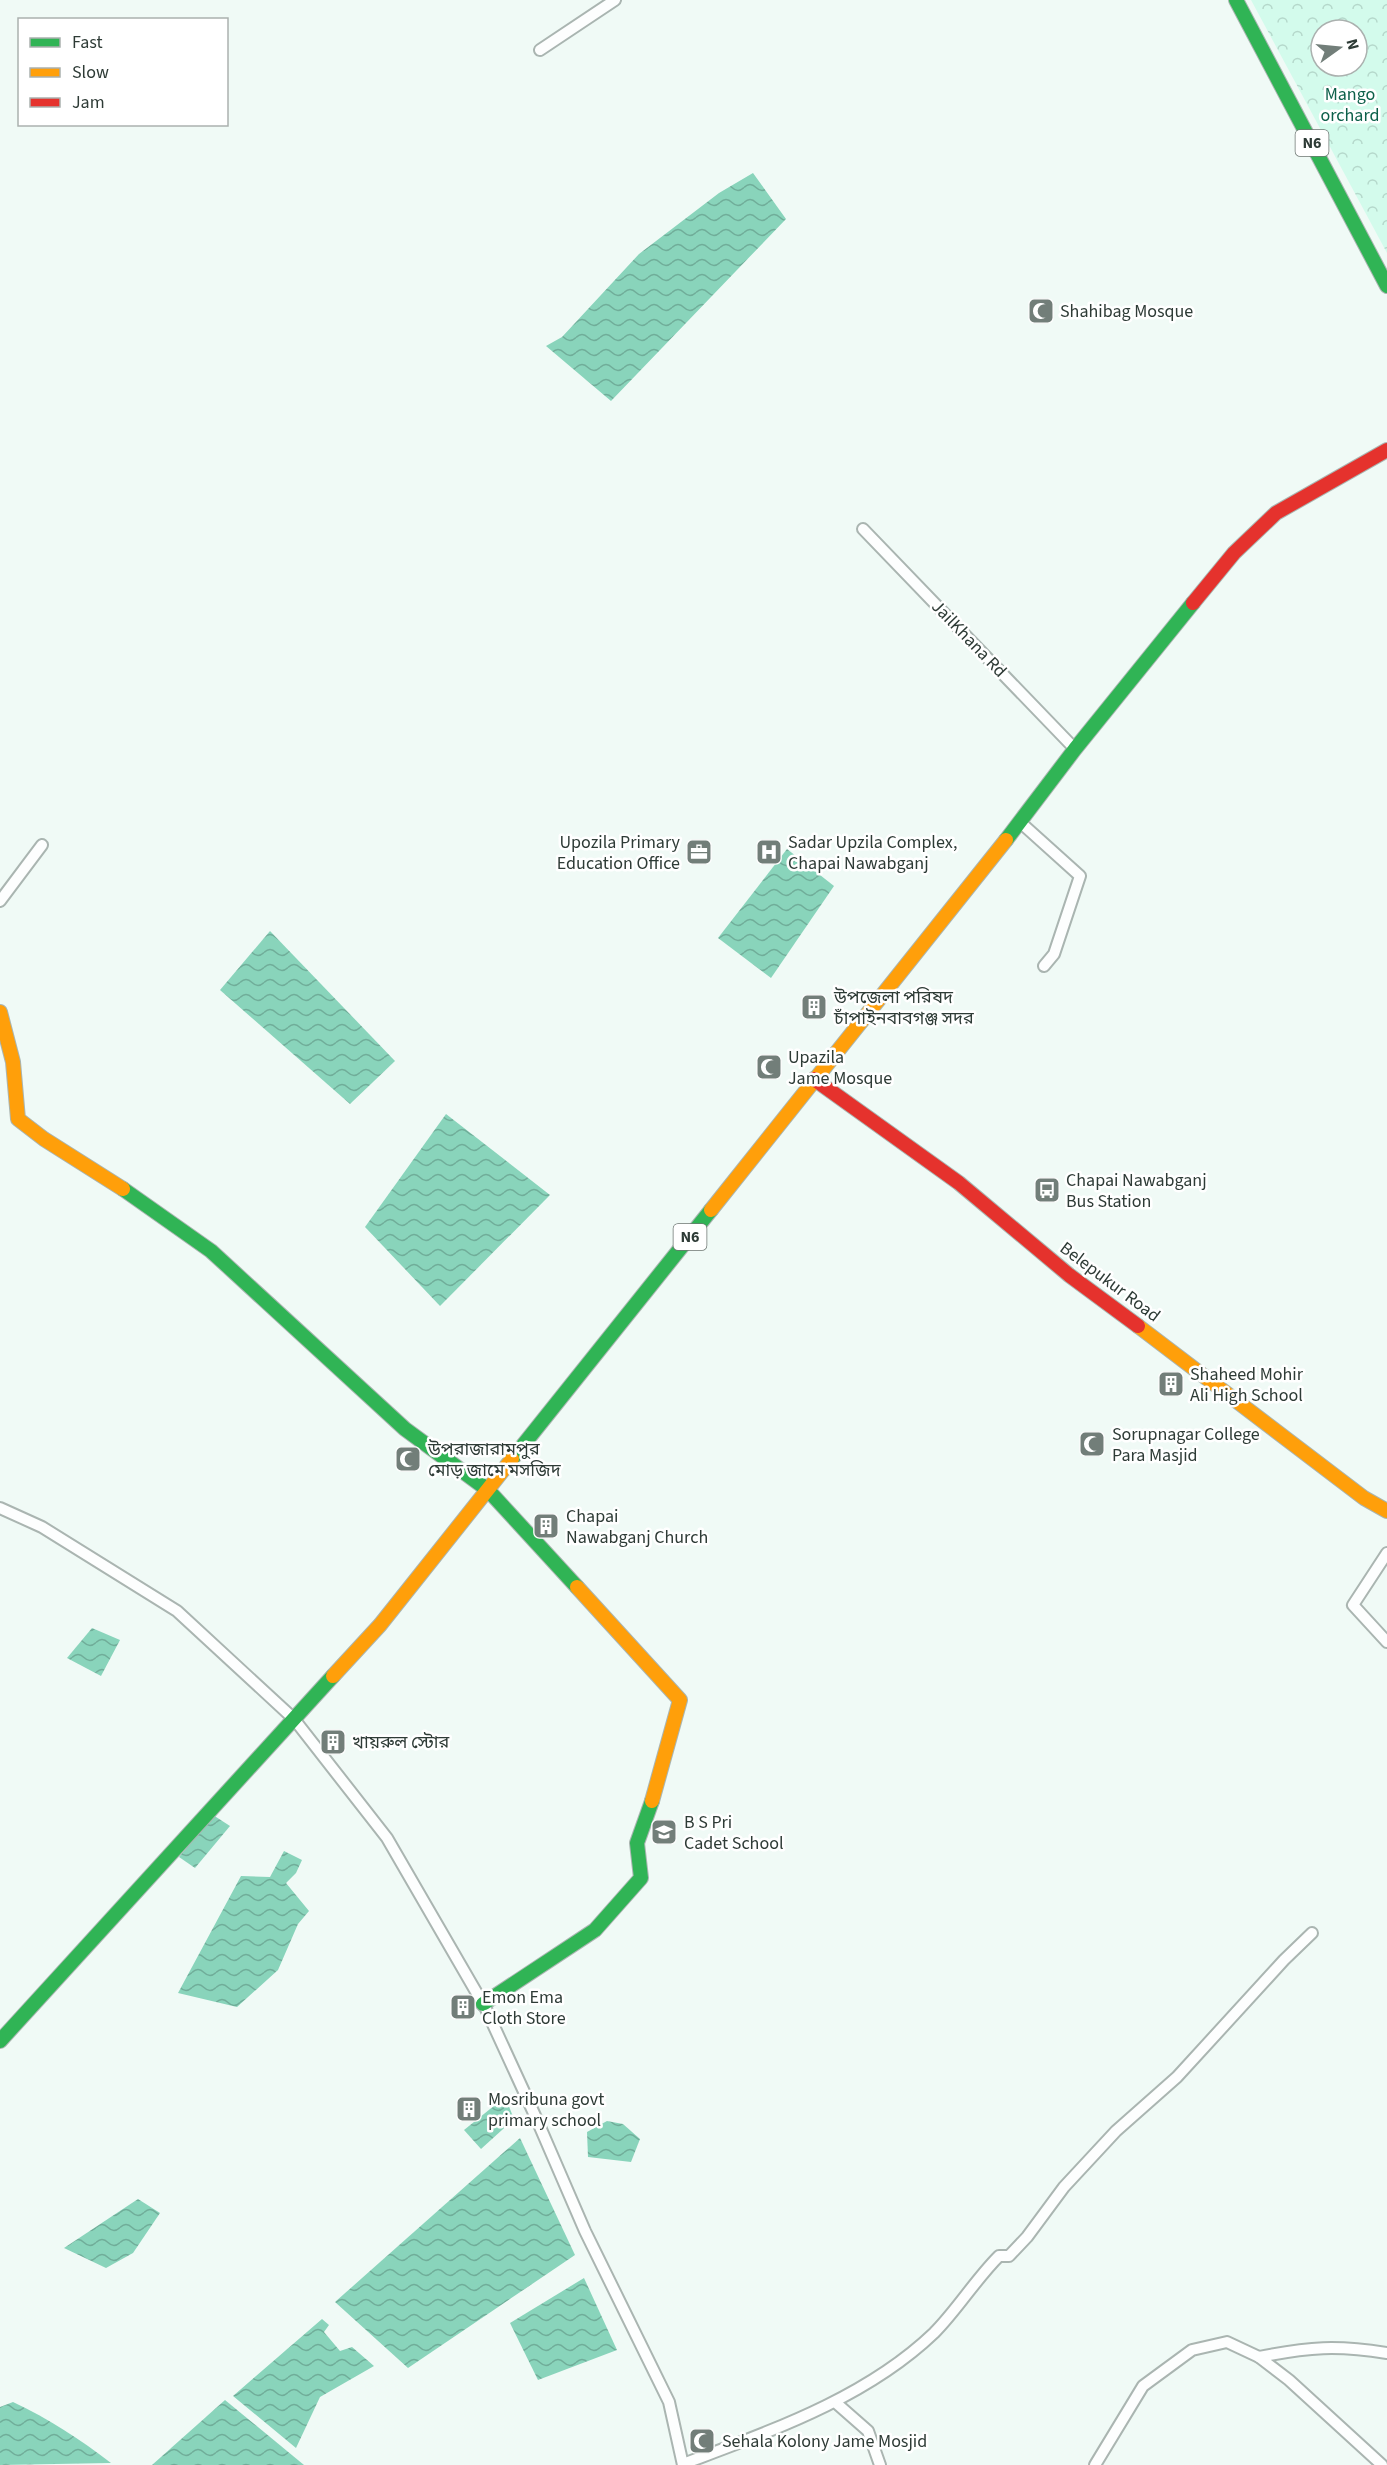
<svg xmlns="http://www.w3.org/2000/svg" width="1387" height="2465" viewBox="0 0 1387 2465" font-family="'Source Sans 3','Noto Sans Bengali',sans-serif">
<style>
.park{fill:url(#park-crowns);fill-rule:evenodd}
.water{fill:url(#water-waves)}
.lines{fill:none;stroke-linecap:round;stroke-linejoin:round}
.street-casing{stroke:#aab5b1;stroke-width:14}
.fast-casing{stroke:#aab5b1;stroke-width:16}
.slow-casing{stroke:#aab5b1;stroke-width:16}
.jam-casing{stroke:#aab5b1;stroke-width:16}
.street{stroke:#fdfefe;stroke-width:10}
.fast{stroke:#30b455;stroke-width:14}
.slow{stroke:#ff9f0a;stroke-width:14}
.jam{stroke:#e5322d;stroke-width:14}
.labels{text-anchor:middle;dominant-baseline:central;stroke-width:5;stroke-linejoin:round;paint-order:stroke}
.shield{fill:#fff;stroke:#6d7672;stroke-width:1.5}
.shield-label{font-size:16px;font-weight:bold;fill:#2e3b36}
.park-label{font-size:18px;fill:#0d604a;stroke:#fff}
.poi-label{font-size:18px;fill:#2e3b36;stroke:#fff;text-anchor:start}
.street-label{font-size:18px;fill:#2e3b36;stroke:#fff}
</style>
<defs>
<pattern id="park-crowns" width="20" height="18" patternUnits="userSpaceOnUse" patternTransform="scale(1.5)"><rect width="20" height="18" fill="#d3fbec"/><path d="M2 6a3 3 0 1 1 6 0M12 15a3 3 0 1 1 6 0" fill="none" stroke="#b5d8cb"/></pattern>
<pattern id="water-waves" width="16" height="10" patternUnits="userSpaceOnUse" patternTransform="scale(1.5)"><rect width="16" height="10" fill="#89d4bb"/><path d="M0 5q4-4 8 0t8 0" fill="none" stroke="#70ad99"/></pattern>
</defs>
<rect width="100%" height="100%" fill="#f0faf6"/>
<!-- park -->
<path class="park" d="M 1251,0 L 1387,0 L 1387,253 ZM 1321,30 L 1357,30 L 1357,66 L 1321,66 Z"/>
<!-- water -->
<g class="water">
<path d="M 753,173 L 786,219 L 611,401 L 546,346 L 562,337 L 639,254 L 719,193 Z"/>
<path d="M 787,849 L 834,886 L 771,978 L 718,938 Z"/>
<path d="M 270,931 L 395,1061 L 350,1104 L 220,990 Z"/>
<path d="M 446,1114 L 550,1195 L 440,1306 L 365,1227 Z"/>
<path d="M 92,1628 L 120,1640 L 101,1676 L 67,1658 Z"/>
<path d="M 213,1815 L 230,1826 L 195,1868 L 179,1857 Z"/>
<path d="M 284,1851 L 302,1860 L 296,1873 L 286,1883 L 309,1911 L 298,1924 L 278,1970 L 237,2007 L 178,1993 L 241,1876 L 270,1877 Z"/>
<path d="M 500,2101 L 508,2104 L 514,2119 L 481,2149 L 464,2130 Z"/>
<path d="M 607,2121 L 623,2124 L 640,2139 L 631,2162 L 588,2157 L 587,2132 Z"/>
<path d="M 520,2138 L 575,2255 L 408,2368 L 335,2302 Z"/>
<path d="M 138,2199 L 160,2213 L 133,2253 L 106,2268 L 64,2248 Z"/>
<path d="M 584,2278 L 617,2350 L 538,2380 L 510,2323 Z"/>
<path d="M 322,2319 L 329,2325 L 324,2332 L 340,2351 L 352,2347 L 374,2366 L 320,2397 L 296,2448 L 233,2396 Z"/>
<path d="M 225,2400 L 304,2465 L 152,2465 Z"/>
<path d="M 13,2402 C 49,2419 80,2439 111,2463 L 0,2465 L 0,2407 Z"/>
</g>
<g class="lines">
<!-- street casing -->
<g class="street-casing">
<g id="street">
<path d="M 540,50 L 615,0"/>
<path d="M 863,529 L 1075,749"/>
<path d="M 1020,822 L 1080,876 L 1054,954 L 1044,966"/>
<path d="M 0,901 L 42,845"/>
<path d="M 0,1508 L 42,1527 L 177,1611 L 294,1719 L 387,1838 L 486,2009 L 537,2120 L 585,2231 L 669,2402 L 683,2465"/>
<path d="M 1387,1553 L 1353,1605 L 1387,1642"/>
<path d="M 1259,2357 C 1310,2347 1336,2345 1387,2353"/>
<path d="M 835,2402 L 868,2431 L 880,2465"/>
<path d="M 683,2464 C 770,2431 865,2399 934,2333 C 957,2310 975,2280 999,2256 L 1009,2256 L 1027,2237 L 1064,2187 L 1116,2131 L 1177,2077 L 1284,1960 L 1312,1933"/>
<path d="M 1095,2465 L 1143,2386 L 1192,2350 L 1227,2342 L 1259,2357 L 1289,2380 L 1382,2465"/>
</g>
</g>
<!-- fast casing -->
<g class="fast-casing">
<g id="fast">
<path d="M 1236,0 L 1387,286"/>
<path d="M 1006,840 L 1075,749 L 1193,603"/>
<path d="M 123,1189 L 211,1251 L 405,1429 L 488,1490 L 577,1587"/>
<path d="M 512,1459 L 711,1210"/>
<path d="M 483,2004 L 595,1930 L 641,1878 L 637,1843 L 652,1801"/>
<path d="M 0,2041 L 333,1676"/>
</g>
</g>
<!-- slow casing -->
<g class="slow-casing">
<g id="slow">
<path d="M 0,1012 L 13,1062 L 18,1119 L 44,1139 L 123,1189"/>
<path d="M 711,1210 L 1006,840"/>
<path d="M 1138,1326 L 1364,1498 L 1387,1511"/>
<path d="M 577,1587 L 680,1700 L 652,1801"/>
<path d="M 333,1676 L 380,1625 L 512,1459"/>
</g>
</g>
<!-- jam casing -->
<g class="jam-casing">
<g id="jam">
<path d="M 1193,603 L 1234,553 L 1276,513 L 1387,450"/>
<path d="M 814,1079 L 959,1183 L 1069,1275 L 1138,1326"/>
</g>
</g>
<!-- street -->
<use href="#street" class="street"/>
<!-- fast -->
<use href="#fast" class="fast"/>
<!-- slow -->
<use href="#slow" class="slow"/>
<!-- jam -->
<use href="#jam" class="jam"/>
</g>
<!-- icons -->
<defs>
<g id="mosque-square" transform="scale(1.35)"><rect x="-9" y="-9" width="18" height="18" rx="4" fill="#727e79" stroke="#fff"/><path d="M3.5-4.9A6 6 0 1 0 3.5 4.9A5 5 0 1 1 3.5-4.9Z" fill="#fff"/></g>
<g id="office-square" transform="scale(1.35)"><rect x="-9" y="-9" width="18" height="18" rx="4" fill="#727e79" stroke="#fff"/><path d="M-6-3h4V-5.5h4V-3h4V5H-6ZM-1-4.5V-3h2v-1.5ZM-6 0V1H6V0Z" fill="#fff"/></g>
<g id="hospital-square" transform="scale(1.35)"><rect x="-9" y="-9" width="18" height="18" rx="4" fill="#727e79" stroke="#fff"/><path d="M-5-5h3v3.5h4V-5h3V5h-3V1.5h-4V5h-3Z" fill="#fff"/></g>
<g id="building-square" transform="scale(1.35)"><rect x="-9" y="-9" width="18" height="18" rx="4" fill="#727e79" stroke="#fff"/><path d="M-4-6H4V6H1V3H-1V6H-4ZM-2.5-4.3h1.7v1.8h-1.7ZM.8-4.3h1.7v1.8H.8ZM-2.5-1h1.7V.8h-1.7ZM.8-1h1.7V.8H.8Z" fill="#fff"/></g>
<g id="bus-square" transform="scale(1.35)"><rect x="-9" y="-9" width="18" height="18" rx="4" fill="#727e79" stroke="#fff"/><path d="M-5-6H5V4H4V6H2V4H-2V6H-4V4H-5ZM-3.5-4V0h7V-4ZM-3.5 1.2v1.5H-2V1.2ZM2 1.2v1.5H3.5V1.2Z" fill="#fff"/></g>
<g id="school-square" transform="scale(1.35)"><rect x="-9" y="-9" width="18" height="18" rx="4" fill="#727e79" stroke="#fff"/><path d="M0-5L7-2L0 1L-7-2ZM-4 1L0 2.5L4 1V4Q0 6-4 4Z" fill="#fff"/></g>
</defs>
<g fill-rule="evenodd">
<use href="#mosque-square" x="1041" y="311"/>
<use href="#office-square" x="699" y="852"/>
<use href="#hospital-square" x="769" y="852"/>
<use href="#building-square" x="814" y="1007"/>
<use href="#mosque-square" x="769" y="1067"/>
<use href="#bus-square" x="1047" y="1190"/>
<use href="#building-square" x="1171" y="1384"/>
<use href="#mosque-square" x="1092" y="1444"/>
<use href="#mosque-square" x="408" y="1459"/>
<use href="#building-square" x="546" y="1526"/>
<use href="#building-square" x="333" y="1742"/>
<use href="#school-square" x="664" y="1832"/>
<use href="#building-square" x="463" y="2007"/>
<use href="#building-square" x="469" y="2109"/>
<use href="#mosque-square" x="702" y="2441"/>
</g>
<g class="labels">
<!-- shield labels -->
<g class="shield">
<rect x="1295.5" y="130" width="33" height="26" rx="4.5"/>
<rect x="673.5" y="1224" width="33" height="26" rx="4.5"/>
</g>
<g class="shield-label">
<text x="1312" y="143">N6</text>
<text x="690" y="1237">N6</text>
</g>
<!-- park labels -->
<g class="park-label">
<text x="1350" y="94">Mango<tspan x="1350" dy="21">orchard</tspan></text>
</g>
<!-- poi labels -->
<g class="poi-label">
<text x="1060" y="311">Shahibag Mosque</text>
<text x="680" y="842" text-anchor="end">Upozila Primary<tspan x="680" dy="21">Education Office</tspan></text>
<text x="788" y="842">Sadar Upzila Complex,<tspan x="788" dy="21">Chapai Nawabganj</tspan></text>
<text x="834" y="997">উপজেলা পরিষদ<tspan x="834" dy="21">চাঁপাইনবাবগঞ্জ সদর</tspan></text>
<text x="788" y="1057">Upazila<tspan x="788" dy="21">Jame Mosque</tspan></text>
<text x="1066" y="1180">Chapai Nawabganj<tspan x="1066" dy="21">Bus Station</tspan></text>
<text x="1190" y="1374">Shaheed Mohir<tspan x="1190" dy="21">Ali High School</tspan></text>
<text x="1112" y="1434">Sorupnagar College<tspan x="1112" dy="21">Para Masjid</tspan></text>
<text x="428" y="1449">উপরাজারামপুর<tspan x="428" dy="21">মোড় জামে মসজিদ</tspan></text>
<text x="566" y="1516">Chapai<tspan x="566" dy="21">Nawabganj Church</tspan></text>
<text x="352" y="1742">খায়রুল স্টোর</text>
<text x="684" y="1822">B S Pri<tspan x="684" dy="21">Cadet School</tspan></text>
<text x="482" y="1997">Emon Ema<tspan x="482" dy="21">Cloth Store</tspan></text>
<text x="488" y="2099">Mosribuna govt<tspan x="488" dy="21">primary school</tspan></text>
<text x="722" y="2441">Sehala Kolony Jame Mosjid</text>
</g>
<!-- street labels -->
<g class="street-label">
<text transform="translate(969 639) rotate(46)">JailKhana Rd</text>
<text transform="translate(1110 1282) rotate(37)">Belepukur Road</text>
</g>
</g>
<!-- legend -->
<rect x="18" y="18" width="210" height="108" fill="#ffffff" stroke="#abb1af" stroke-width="1.5"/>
<rect x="30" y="38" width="30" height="9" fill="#30b455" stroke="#abb1af" stroke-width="1.5"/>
<text x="72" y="48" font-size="18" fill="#2e3b36">Fast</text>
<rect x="30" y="68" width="30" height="9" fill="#ff9f0a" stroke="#abb1af" stroke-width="1.5"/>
<text x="72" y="78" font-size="18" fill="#2e3b36">Slow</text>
<rect x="30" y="98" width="30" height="9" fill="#e5322d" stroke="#abb1af" stroke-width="1.5"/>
<text x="72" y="108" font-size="18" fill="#2e3b36">Jam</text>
<!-- north arrow -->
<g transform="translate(1339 48) rotate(75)"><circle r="28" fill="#ffffff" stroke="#abb1af" stroke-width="1.5"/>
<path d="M0-4.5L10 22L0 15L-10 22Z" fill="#727e79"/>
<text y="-9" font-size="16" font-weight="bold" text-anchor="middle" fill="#2e3b36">N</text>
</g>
</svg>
